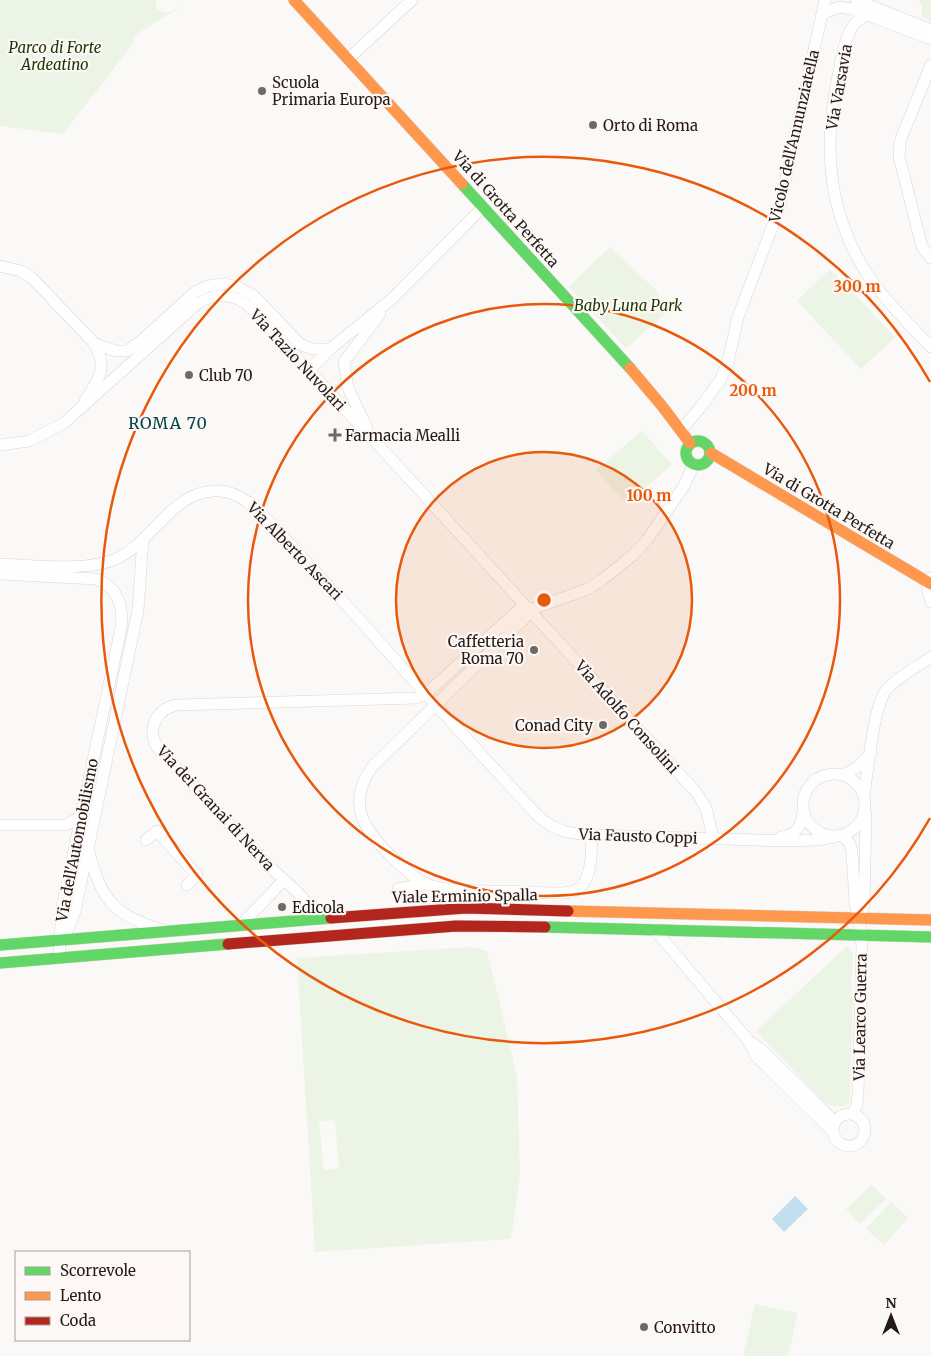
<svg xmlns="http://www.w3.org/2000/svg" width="931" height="1356" viewBox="0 0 931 1356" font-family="Merriweather,serif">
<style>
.green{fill:#ecf4e6;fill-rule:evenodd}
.water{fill:#c1dfef}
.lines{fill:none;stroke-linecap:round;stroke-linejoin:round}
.street-casing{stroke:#dad5d2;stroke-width:12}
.fast-casing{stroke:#dad5d2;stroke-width:12}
.slow-casing{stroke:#dad5d2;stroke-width:12}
.jam-casing{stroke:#dad5d2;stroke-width:12}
.street{stroke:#fefefe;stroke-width:11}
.fast{stroke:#63d668;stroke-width:11}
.slow{stroke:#ff974d;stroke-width:11}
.jam{stroke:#b3261e;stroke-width:11}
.ring{fill:none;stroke:#e8590c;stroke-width:2.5}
.poi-dot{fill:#6f6965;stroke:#fdf8f5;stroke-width:2}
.labels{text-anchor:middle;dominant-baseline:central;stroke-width:4.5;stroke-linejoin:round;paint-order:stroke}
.park-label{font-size:15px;font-style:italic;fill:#1a3700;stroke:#fdf8f5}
.poi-label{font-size:15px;fill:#241b17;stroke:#fdf8f5;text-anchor:start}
.street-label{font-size:15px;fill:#241b17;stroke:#fdf8f5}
.neighbourhood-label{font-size:16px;letter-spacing:1px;fill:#05464e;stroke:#fdf8f5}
.centre{fill:#e8590c;stroke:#fdf8f5;stroke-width:2.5}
.ring-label{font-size:15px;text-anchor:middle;font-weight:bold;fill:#e8590c;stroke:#fdf8f5;stroke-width:4.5;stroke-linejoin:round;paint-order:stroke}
</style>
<rect width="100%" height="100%" fill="#fbf9f7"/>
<!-- green -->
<g class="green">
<path d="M 0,0 L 156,0 L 156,8 C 168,17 170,10 182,6 L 137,34 L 128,50 L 63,134 L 0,126 Z"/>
<path d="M 918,0 L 931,0 L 931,21 L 922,17 L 922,6 Z"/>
<path d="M 610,247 L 657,291 L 665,314 L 626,348 L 569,287 Z"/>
<path d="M 830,269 L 895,337 L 861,369 L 797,301 Z"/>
<path d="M 642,431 L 672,465 L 626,504 L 596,470 Z"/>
<path d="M 847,946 L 853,953 L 851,996 L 853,997 L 850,1100 L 848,1104 C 839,1108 832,1107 824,1102 L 756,1031 Z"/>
<path d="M 469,947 L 487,951 L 517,1075 L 520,1177 L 511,1239 L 315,1252 L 297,958 ZM 335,1120 L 339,1168 L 324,1170 L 319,1122 Z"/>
<path d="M 872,1185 L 886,1199 L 860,1224 L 846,1209 Z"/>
<path d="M 891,1202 L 908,1218 L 884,1245 L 866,1229 Z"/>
<path d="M 755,1304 L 798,1313 L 788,1356 L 743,1356 Z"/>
</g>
<!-- water -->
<path class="water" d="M 795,1196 L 808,1209 L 784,1232 L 772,1219 Z"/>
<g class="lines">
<!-- street casing -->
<g class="street-casing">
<g id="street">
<path d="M 856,0 L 931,30"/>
<path d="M 823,13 L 840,7 L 852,9 L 931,39"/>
<path d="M 868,14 C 862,18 856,21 853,26 C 843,41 841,64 837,81 C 822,154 830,224 875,285 C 891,307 912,327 931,347"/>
<path d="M 348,59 L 412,0"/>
<path d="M 931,65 L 900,141 L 899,156 L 922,247 L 931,258"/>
<path d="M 0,266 L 21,271 L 32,278 L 95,344 C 108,371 99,377 85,401"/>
<path d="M 95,344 L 116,351 L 127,351 L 141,341 L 195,292 L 208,286 L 224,284 L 238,287 L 253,295 L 300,344 L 312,349 L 330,349"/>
<path d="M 309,370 L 330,349 L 392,299 L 483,207"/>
<path d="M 367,428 L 348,388 L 344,362 L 380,314"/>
<path d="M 681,430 L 699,409 L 720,381 L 728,362 L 738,317 L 779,209 L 825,0"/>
<path d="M 0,445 L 29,441 L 64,423 L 197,304 C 215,292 235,293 251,308 L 371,437 L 697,793 L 706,808 L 713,838"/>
<path d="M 0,564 C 33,565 86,572 116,559 C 151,543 172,493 213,491 C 225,490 238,495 248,502 C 264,514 277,531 291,545 C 316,573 342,600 367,628 C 423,692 480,753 537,815 C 554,831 570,834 592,835 L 790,841 L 817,840 L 834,837"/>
<path d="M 0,574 L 96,579 C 118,587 124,607 121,628 L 62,907 L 59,958"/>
<path d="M 930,578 L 927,582 L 928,592 L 931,602"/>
<path d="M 529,610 L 588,589 L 602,580 L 633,555 L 647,540 L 684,486 L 694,464"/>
<path d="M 531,612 L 373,766 C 344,805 366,833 396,861 C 407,871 418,882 433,886 C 453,892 474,890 494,891 C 515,891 537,893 558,893 C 565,893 573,893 578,889 C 593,879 591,850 592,835"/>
<circle cx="834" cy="805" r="31"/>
<path d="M 843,775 L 858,767 L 871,753"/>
<path d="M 864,795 C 868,772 873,705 887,689 C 899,676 917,667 931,657"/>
<path d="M 0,825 L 66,825 L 80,817"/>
<path d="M 843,836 L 850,844 L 852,851 L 855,904 L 859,918 L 862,947 L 858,1093 L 857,1104 L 853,1114"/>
<path d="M 781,837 C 797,835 802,825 803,811"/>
<path d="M 146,840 L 157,831 L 197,875 L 187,885"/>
<path d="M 88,849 C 102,900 111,914 163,930"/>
<path d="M 398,889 L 425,884"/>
<path d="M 322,918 L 295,890 L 272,869 L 157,747 C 147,728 156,709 177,705 L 417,698 L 430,690 L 524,605"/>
<path d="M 859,918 L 864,906 L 866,814"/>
<path d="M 241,925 L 284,880"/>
<path d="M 655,930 L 748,1040 L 762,1050 L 835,1122"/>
<path d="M 60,940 L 69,927 L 75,911 L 138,610 L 143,539"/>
<path d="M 748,1040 L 756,1056 L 832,1131"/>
<circle cx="849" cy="1130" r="16"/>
</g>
</g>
<!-- fast casing -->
<g class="fast-casing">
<g id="fast">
<path d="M 462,184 L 630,368"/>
<circle cx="698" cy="453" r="12"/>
<path d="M 545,927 L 931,937"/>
<path d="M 0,945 L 331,918"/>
<path d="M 0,963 L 228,944"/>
</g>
</g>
<!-- slow casing -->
<g class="slow-casing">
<g id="slow">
<path d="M 294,0 L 462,184"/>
<path d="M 630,368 L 662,406 L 690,443"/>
<path d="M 711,453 L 931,584"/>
<path d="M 568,911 L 931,920"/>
</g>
</g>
<!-- jam casing -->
<g class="jam-casing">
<g id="jam">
<path d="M 331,918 L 466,908 L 568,911"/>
<path d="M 228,944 L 456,926 L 545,927"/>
</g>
</g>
<!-- street -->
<use href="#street" class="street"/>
<!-- fast -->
<use href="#fast" class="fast"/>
<!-- slow -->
<use href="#slow" class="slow"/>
<!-- jam -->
<use href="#jam" class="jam"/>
</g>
<!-- distance rings -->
<circle cx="544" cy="600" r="148" fill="#e8590c" fill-opacity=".12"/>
<g class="ring">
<circle cx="544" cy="600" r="148"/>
<circle cx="544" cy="600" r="296"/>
<path d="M930 818A443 443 0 1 1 930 382"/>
</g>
<!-- markers -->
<g class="poi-dot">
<circle cx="262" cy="91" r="5"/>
<circle cx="593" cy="125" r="5"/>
<circle cx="189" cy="375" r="5"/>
<path d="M332.5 427.5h5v5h5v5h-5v5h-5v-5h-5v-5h5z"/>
<circle cx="534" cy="650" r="5"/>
<circle cx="603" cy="725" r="5"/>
<circle cx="282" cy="907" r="5"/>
<circle cx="644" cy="1327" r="5"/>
</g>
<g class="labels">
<!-- park labels -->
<g class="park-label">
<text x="55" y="47">Parco di Forte<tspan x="55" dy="17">Ardeatino</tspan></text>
<text x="628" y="305">Baby Luna Park</text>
</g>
<!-- poi labels -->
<g class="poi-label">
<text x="272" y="82">Scuola<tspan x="272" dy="17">Primaria Europa</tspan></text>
<text x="603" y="125">Orto di Roma</text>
<text x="199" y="375">Club 70</text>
<text x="345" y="435">Farmacia Mealli</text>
<text x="524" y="641" text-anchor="end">Caffetteria<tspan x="524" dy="17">Roma 70</tspan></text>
<text x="593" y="725" text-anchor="end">Conad City</text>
<text x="292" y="907">Edicola</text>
<text x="654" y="1327">Convitto</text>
</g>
<!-- street labels -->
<g class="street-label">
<text transform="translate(839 87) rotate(-80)">Via Varsavia</text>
<text transform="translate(794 136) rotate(-77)">Vicolo dell'Annunziatella</text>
<text transform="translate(506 209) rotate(48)">Via di Grotta Perfetta</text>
<text transform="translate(298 360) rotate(47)">Via Tazio Nuvolari</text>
<text transform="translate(829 506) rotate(31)">Via di Grotta Perfetta</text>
<text transform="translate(295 551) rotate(46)">Via Alberto Ascari</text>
<text transform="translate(627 717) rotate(48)">Via Adolfo Consolini</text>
<text transform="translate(216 808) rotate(47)">Via dei Granai di Nerva</text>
<text transform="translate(638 836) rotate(2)">Via Fausto Coppi</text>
<text transform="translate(77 840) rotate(-79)">Via dell'Automobilismo</text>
<text transform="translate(465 896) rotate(-1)">Viale Erminio Spalla</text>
<text transform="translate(860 1017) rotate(-89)">Via Learco Guerra</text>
</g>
<!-- neighbourhood labels -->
<g class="neighbourhood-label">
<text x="168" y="423">ROMA 70</text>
</g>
</g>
<circle cx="544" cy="600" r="8" class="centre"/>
<g class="ring-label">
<text x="857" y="292">300 m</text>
<text x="753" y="396">200 m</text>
<text x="649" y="501">100 m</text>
</g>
<!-- legend -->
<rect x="15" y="1251" width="175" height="90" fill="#fdf8f5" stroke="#a6a09c"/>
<rect x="25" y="1267" width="25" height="8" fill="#63d668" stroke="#a6a09c"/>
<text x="60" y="1276" font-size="15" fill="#241b17">Scorrevole</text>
<rect x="25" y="1292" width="25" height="8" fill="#ff974d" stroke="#a6a09c"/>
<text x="60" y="1301" font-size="15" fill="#241b17">Lento</text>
<rect x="25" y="1317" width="25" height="8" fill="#b3261e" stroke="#a6a09c"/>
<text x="60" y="1326" font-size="15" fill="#241b17">Coda</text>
<!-- north arrow -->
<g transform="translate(891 1316)" stroke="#fdf8f5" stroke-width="4" paint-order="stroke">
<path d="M0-4L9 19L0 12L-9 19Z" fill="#241b17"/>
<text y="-8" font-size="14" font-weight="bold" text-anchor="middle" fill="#241b17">N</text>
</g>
</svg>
